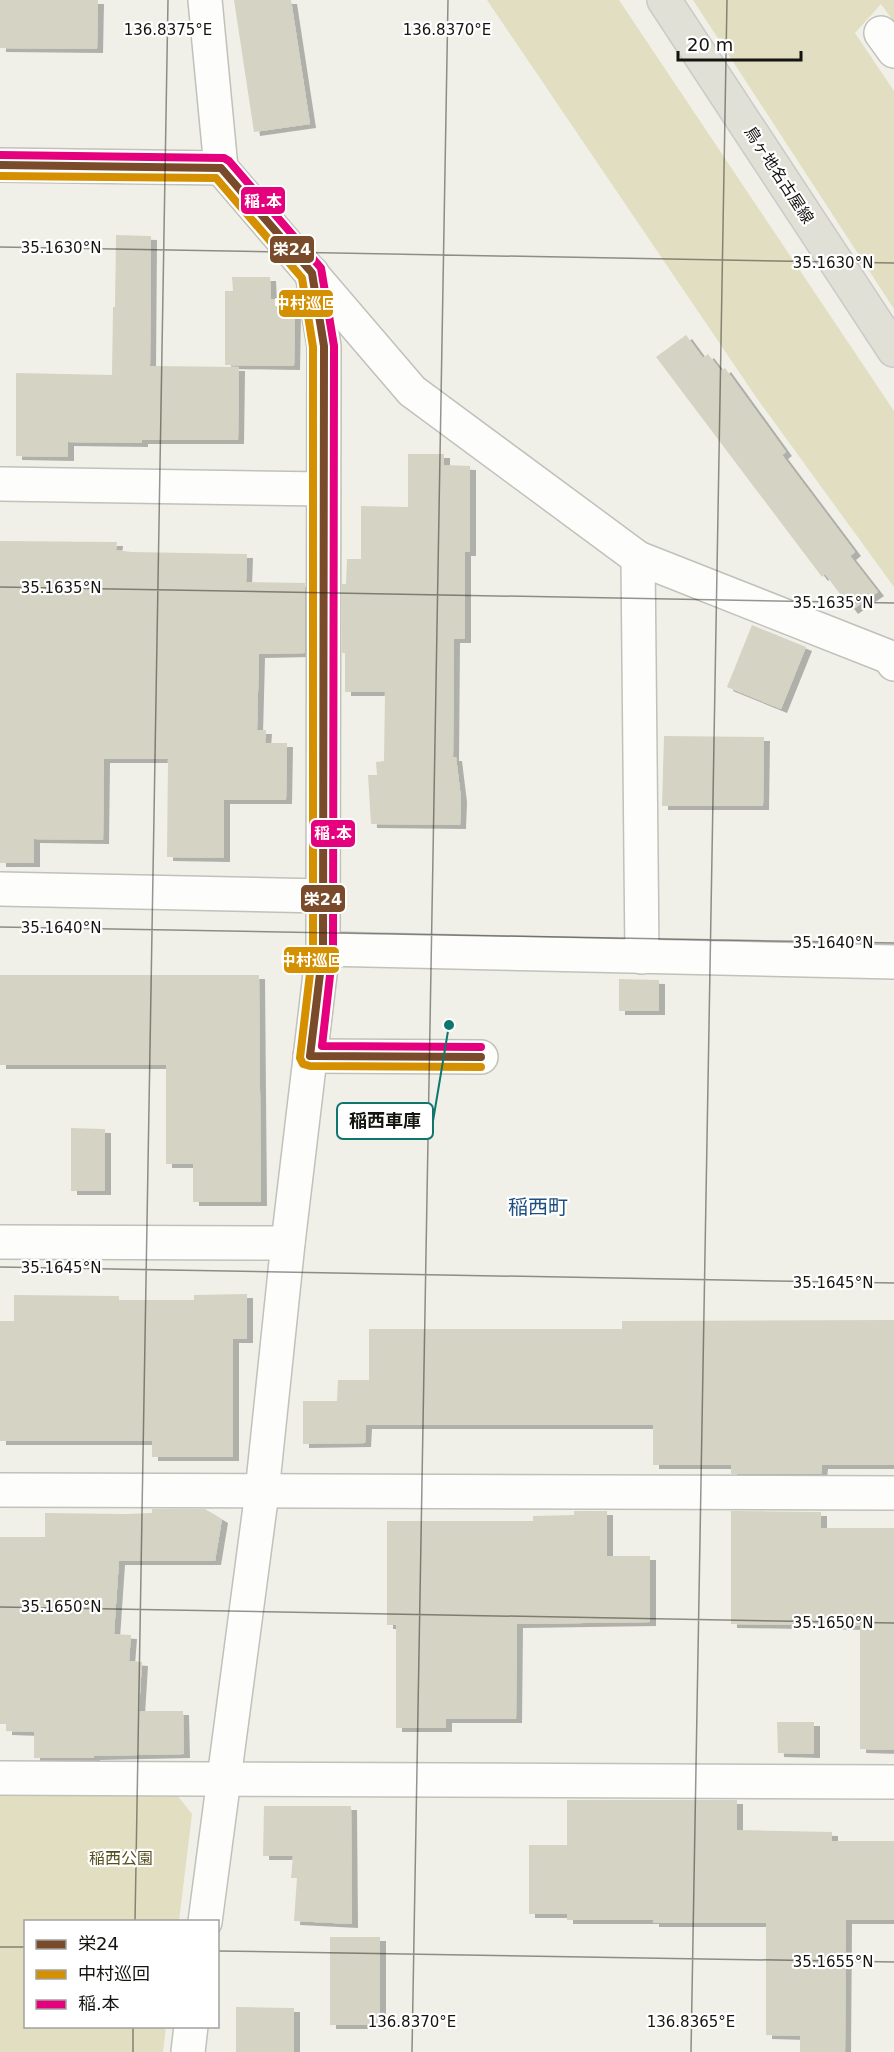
<svg xmlns="http://www.w3.org/2000/svg" width="894" height="2052" viewBox="0 0 894 2052" font-family="'DejaVu Sans','Noto Sans JP',sans-serif">
<style>
.green{fill:#e1dec1}
.building{fill:#d5d3c3;filter:url(#shadow)}
.lines{fill:none;stroke-linecap:round;stroke-linejoin:round}
.minor-casing{stroke:#c1c1bb;stroke-width:36}
.major-casing{stroke:#cbcac7;stroke-width:36}
.minor{stroke:#fdfdfc;stroke-width:33}
.major{stroke:#e1e0d6;stroke-width:33}
.bus-1-casing{stroke:#fff;stroke-width:12}
.bus-2-casing{stroke:#fff;stroke-width:12}
.bus-3-casing{stroke:#fff;stroke-width:12}
.bus-1{stroke:#7a4b2a;stroke-width:8}
.bus-2{stroke:#d59002;stroke-width:8}
.bus-3{stroke:#e5007d;stroke-width:8}
.ticks{fill:none;stroke:#151410;stroke-width:1.5;stroke-opacity:0.45}
.labels{text-anchor:middle;dominant-baseline:central;stroke-width:4.5;stroke-linejoin:round;paint-order:stroke}
.street-label{font-size:16px;fill:#151410;stroke:#fff}
.park-label{font-size:16px;fill:#57501e;stroke:#fff}
.quarter-label{font-size:20px;fill:#1e4f82;stroke:#fff}
.ticks-label{font-size:15px;text-anchor:middle;fill:#151410;stroke:#fff;stroke-width:4.5;stroke-linejoin:round;paint-order:stroke}
.leader{fill:none;stroke:#0f766e;stroke-width:2}
.callout-dot{fill:#0f766e;stroke:#fff;stroke-width:2}
.callout{fill:#fff;stroke:#0f766e;stroke-width:2}
.callout-label{font-size:18px;text-anchor:middle;font-weight:bold;fill:#151410}
.line-badge{stroke:#fff;stroke-width:2}
.badge-label{font-size:16px;text-anchor:middle;font-weight:bold;fill:#fff}
</style>
<defs>
<filter id="shadow"><feDropShadow dx="6" dy="4" stdDeviation="0" flood-color="#0004"/></filter>
</defs>
<rect width="100%" height="100%" fill="#f0f0e8"/>
<!-- green -->
<g class="green">
<path d="M 487,0 L 619,0 L 894,411 L 894,587 L 756,397 Z"/>
<path d="M 693,0 L 894,0 L 894,22 L 881,4 L 855,33 L 894,91 L 894,309 Z"/>
<path d="M 0,1795 L 177,1795 L 192,1814 L 179,1921 L 26,1922 L 26,2026 L 166,2027 L 163,2052 L 0,2052 Z"/>
</g>
<!-- building -->
<g class="building">
<path d="M 0,0 L 98,0 L 97,49 L 0,48 Z"/>
<path d="M 234,0 L 291,0 L 310,124 L 254,132 Z"/>
<path d="M 116,235 L 151,236 L 150,366 L 239,367 L 238,440 L 142,440 L 142,443 L 68,442 L 68,457 L 16,456 L 16,373 L 112,375 L 113,307 L 115,307 Z"/>
<path d="M 232,277 L 270,277 L 271,299 L 291,299 L 291,310 L 295,310 L 294,366 L 225,365 L 225,291 L 233,291 Z"/>
<path d="M 686,335 L 703,358 L 708,354 L 721,371 L 725,368 L 786,452 L 782,455 L 855,552 L 850,556 L 878,592 L 852,610 L 825,574 L 822,577 L 656,357 Z"/>
<path d="M 408,454 L 444,454 L 444,465 L 470,466 L 470,552 L 465,552 L 465,639 L 454,639 L 453,757 L 456,757 L 461,798 L 460,825 L 371,824 L 368,775 L 377,775 L 376,762 L 384,761 L 385,692 L 345,692 L 345,653 L 342,653 L 342,584 L 346,584 L 347,559 L 361,559 L 361,506 L 408,507 Z"/>
<path d="M 0,541 L 117,542 L 116,550 L 131,552 L 247,554 L 246,582 L 305,583 L 305,653 L 259,654 L 257,730 L 266,730 L 265,743 L 287,743 L 286,800 L 224,800 L 224,858 L 167,857 L 168,759 L 104,759 L 103,840 L 34,839 L 34,863 L 0,863 Z"/>
<path d="M 752,625 L 806,647 L 781,709 L 727,687 Z"/>
<path d="M 664,736 L 764,737 L 763,806 L 662,806 Z"/>
<path d="M 0,975 L 259,975 L 261,1202 L 193,1202 L 193,1164 L 166,1164 L 166,1065 L 0,1065 Z"/>
<path d="M 619,979 L 659,980 L 659,1011 L 619,1011 Z"/>
<path d="M 71,1128 L 105,1129 L 105,1191 L 71,1191 Z"/>
<path d="M 247,1294 L 247,1339 L 233,1339 L 233,1457 L 152,1457 L 152,1441 L 0,1441 L 0,1321 L 14,1321 L 14,1295 L 119,1296 L 119,1300 L 194,1300 L 194,1295 Z"/>
<path d="M 894,1320 L 894,1465 L 822,1465 L 821,1474 L 731,1474 L 731,1465 L 653,1465 L 653,1425 L 366,1425 L 365,1443 L 303,1444 L 303,1401 L 337,1401 L 338,1380 L 369,1380 L 369,1329 L 622,1329 L 622,1321 Z"/>
<path d="M 152,1509 L 205,1509 L 222,1519 L 215,1561 L 119,1561 L 114,1634 L 131,1635 L 129,1661 L 142,1662 L 139,1711 L 183,1711 L 184,1754 L 94,1756 L 94,1758 L 34,1758 L 34,1732 L 6,1731 L 6,1724 L 0,1724 L 0,1537 L 45,1537 L 45,1513 L 125,1514 L 152,1513 Z"/>
<path d="M 574,1511 L 607,1511 L 607,1556 L 650,1556 L 650,1622 L 517,1624 L 516,1719 L 446,1719 L 446,1728 L 396,1728 L 396,1625 L 387,1625 L 387,1521 L 533,1521 L 533,1516 L 574,1515 Z"/>
<path d="M 731,1511 L 821,1512 L 821,1528 L 894,1528 L 894,1750 L 860,1749 L 860,1626 L 731,1624 Z"/>
<path d="M 777,1722 L 814,1722 L 814,1754 L 778,1753 Z"/>
<path d="M 567,1800 L 737,1800 L 737,1830 L 832,1832 L 832,1841 L 894,1841 L 894,1920 L 846,1920 L 845,2052 L 800,2052 L 800,2036 L 766,2035 L 766,1923 L 653,1923 L 653,1920 L 567,1920 L 567,1914 L 529,1914 L 529,1845 L 567,1845 Z"/>
<path d="M 264,1806 L 351,1806 L 352,1924 L 294,1921 L 297,1878 L 291,1878 L 293,1856 L 263,1856 Z"/>
<rect x="330" y="1937" width="50" height="88"/>
<path d="M 236,2007 L 294,2008 L 294,2052 L 236,2052 Z"/>
</g>
<g class="lines">
<!-- minor casing -->
<g class="minor-casing">
<g id="minor">
<path d="M 205,0 L 221,168 L 412,391 L 638,558 L 889,657 L 894,664"/>
<path d="M 881,33 L 894,51"/>
<path d="M 0,165 L 221,168"/>
<path d="M 0,484 L 323,489"/>
<path d="M 638,558 L 642,957"/>
<path d="M 0,889 L 323,896"/>
<path d="M 323,949 L 894,962"/>
<path d="M 310,1056 L 481,1057"/>
<path d="M 0,1242 L 288,1243"/>
<path d="M 0,1490 L 894,1493"/>
<path d="M 0,1778 L 894,1782"/>
<path d="M 205,1922 L 262,1492 L 288,1243 L 323,949 L 324,346 L 312,273"/>
<path d="M 188,2052 L 191,2026"/>
</g>
</g>
<!-- major casing -->
<g class="major-casing">
<path id="major" d="M 664,0 L 894,350"/>
</g>
<!-- minor -->
<use href="#minor" class="minor"/>
<!-- major -->
<use href="#major" class="major"/>
<!-- bus-1 casing -->
<g class="bus-1-casing">
<path id="bus-1" d="M 0,165 L 221,168 L 312,273 L 324,346 L 323,949 L 310,1056 L 481,1057"/>
</g>
<!-- bus-2 casing -->
<g class="bus-2-casing">
<path id="bus-2" d="M 0,176 L 216,178 L 302,278 L 313,347 L 313,948 L 300,1058 L 303,1064 L 310,1066 L 481,1067"/>
</g>
<!-- bus-3 casing -->
<g class="bus-3-casing">
<path id="bus-3" d="M 0,155 L 224,158 L 229,161 L 321,268 L 334,346 L 333,949 L 322,1046 L 481,1047"/>
</g>
<!-- bus-1 -->
<use href="#bus-1" class="bus-1"/>
<!-- bus-2 -->
<use href="#bus-2" class="bus-2"/>
<!-- bus-3 -->
<use href="#bus-3" class="bus-3"/>
</g>
<!-- ticks -->
<path class="ticks" d="M 0,247 L 894,263M 0,587 L 894,603M 0,927 L 894,943M 0,1267 L 894,1283M 0,1607 L 894,1623M 135,1922 L 168,0M 0,1947 L 26,1947M 218,1951 L 894,1962M 133,2052 L 133,2026M 412,2052 L 448,0M 691,2052 L 727,0"/>
<g class="labels">
<!-- street labels -->
<g class="street-label">
<text transform="translate(779 175) rotate(57)">鳥ヶ地名古屋線</text>
</g>
<!-- park labels -->
<g class="park-label">
<text x="121" y="1858">稲西公園</text>
</g>
<!-- quarter labels -->
<g class="quarter-label">
<text x="538" y="1207">稲西町</text>
</g>
</g>
<g class="ticks-label">
<text x="168" y="35">136.8375°E</text>
<text x="447" y="35">136.8370°E</text>
<text x="61" y="253">35.1630°N</text>
<text x="833" y="268">35.1630°N</text>
<text x="61" y="593">35.1635°N</text>
<text x="833" y="608">35.1635°N</text>
<text x="61" y="933">35.1640°N</text>
<text x="833" y="948">35.1640°N</text>
<text x="61" y="1273">35.1645°N</text>
<text x="833" y="1288">35.1645°N</text>
<text x="61" y="1612">35.1650°N</text>
<text x="833" y="1628">35.1650°N</text>
<text x="833" y="1967">35.1655°N</text>
<text x="412" y="2027">136.8370°E</text>
<text x="691" y="2027">136.8365°E</text>
</g>
<!-- callouts -->
<path class="leader" d="M449 1025L433 1121"/>
<circle class="callout-dot" cx="449" cy="1025" r="6"/>
<rect class="callout" x="337" y="1103" width="96" height="36" rx="6"/>
<g class="callout-label">
<text x="385" y="1127">稲西車庫</text>
</g>
<g class="line-badge">
<rect x="240" y="186" width="46" height="29" rx="6" fill="#e5007d"/>
<rect x="269" y="235" width="46" height="29" rx="6" fill="#7a4b2a"/>
<rect x="278" y="289" width="56" height="29" rx="6" fill="#d59002"/>
<rect x="310" y="819" width="46" height="29" rx="6" fill="#e5007d"/>
<rect x="300" y="884" width="46" height="29" rx="6" fill="#7a4b2a"/>
<rect x="283" y="946" width="57" height="28" rx="6" fill="#d59002"/>
</g>
<g class="badge-label">
<text x="263" y="207">稲.本</text>
<text x="292" y="255">栄24</text>
<text x="306" y="309">中村巡回</text>
<text x="333" y="839">稲.本</text>
<text x="323" y="905">栄24</text>
<text x="312" y="966">中村巡回</text>
</g>
<!-- legend -->
<rect x="24" y="1920" width="195" height="108" fill="#ffffff" stroke="#a1a19f" stroke-width="1.5"/>
<rect x="36" y="1940" width="30" height="9" fill="#7a4b2a" stroke="#a1a19f" stroke-width="1.5"/>
<text x="78" y="1950" font-size="18" fill="#151410">栄24</text>
<rect x="36" y="1970" width="30" height="9" fill="#d59002" stroke="#a1a19f" stroke-width="1.5"/>
<text x="78" y="1980" font-size="18" fill="#151410">中村巡回</text>
<rect x="36" y="2000" width="30" height="9" fill="#e5007d" stroke="#a1a19f" stroke-width="1.5"/>
<text x="78" y="2010" font-size="18" fill="#151410">稲.本</text>
<!-- scale -->
<path d="M678 51v9h123v-9" fill="none" stroke="#151410" stroke-width="3"/>
<text x="687" y="51" font-size="18" fill="#151410" stroke="#ffffff" stroke-width="4.5" paint-order="stroke">20 m</text>
</svg>
